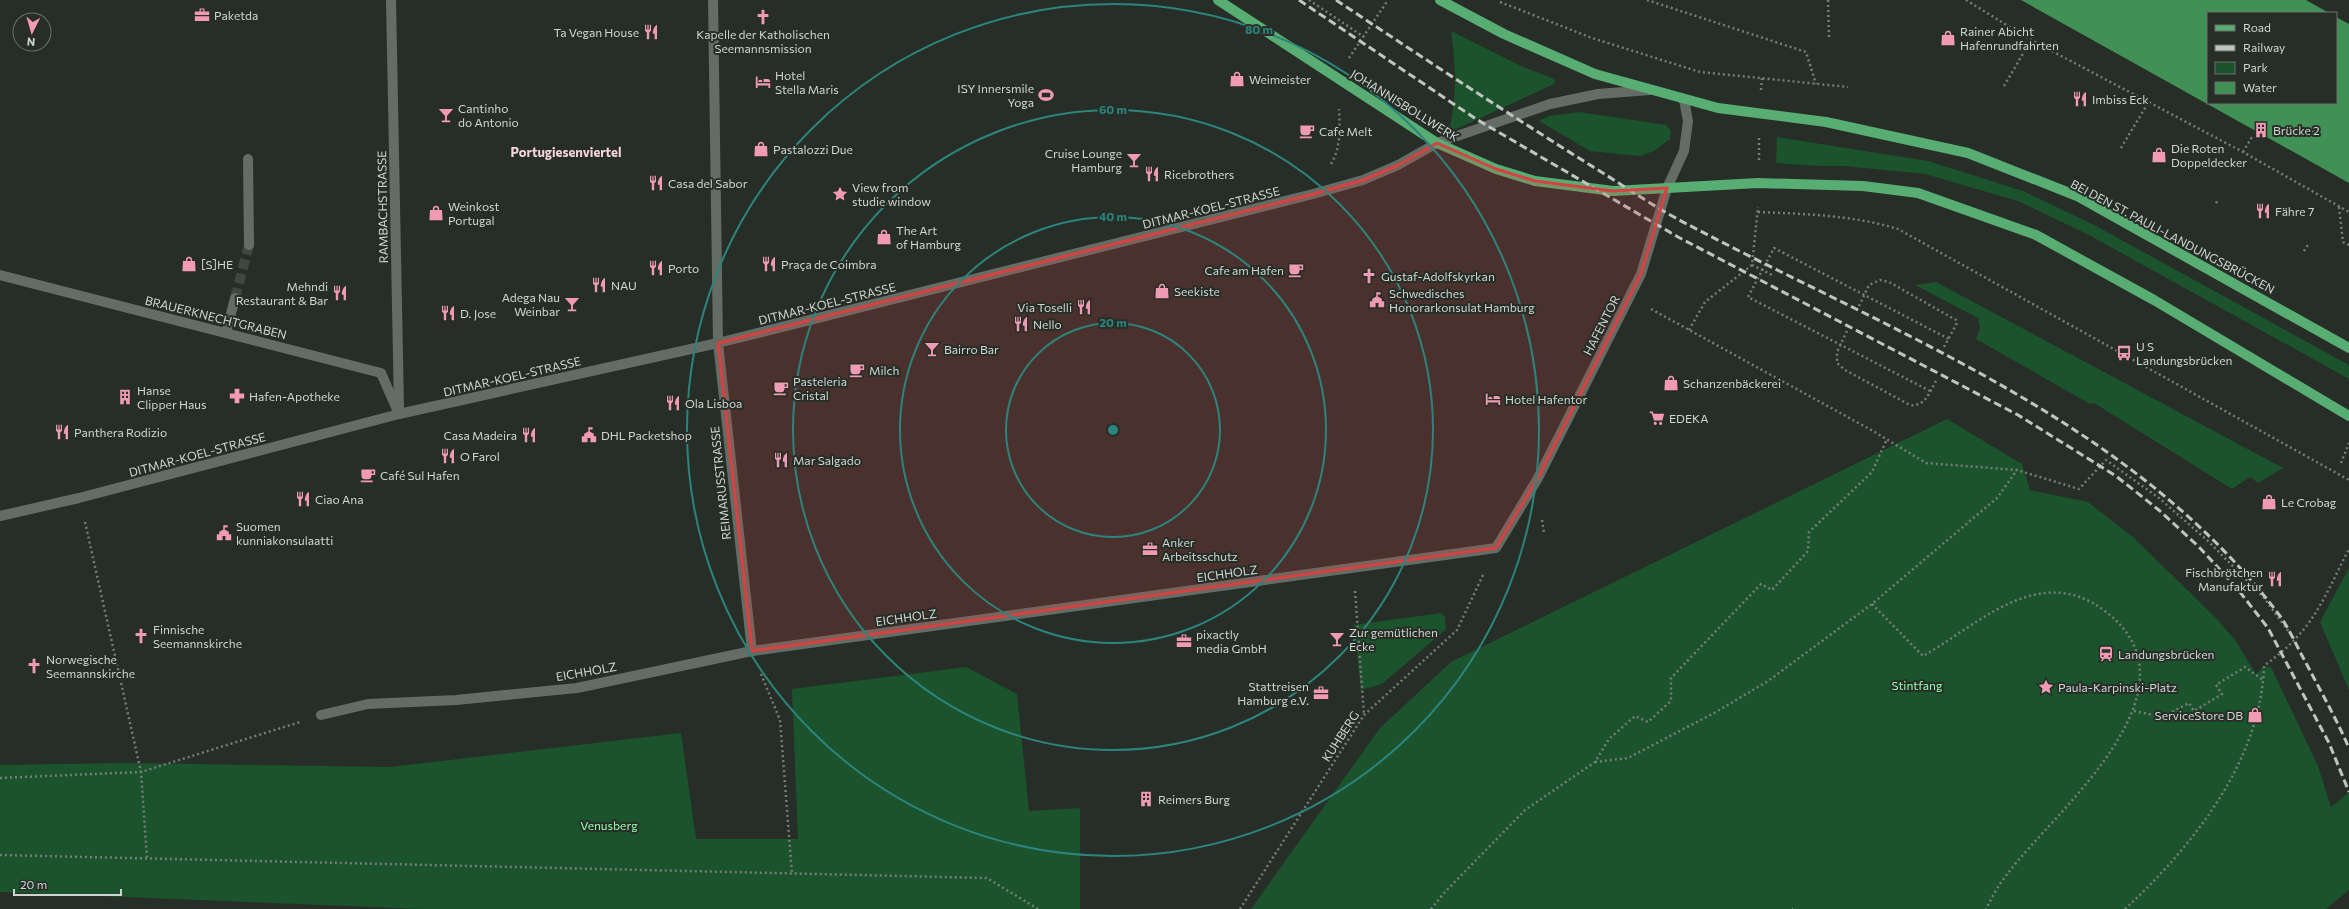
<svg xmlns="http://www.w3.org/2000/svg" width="2349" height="909" viewBox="0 0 2349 909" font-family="Commissioner,sans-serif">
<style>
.green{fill:#1b532c}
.water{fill:#419056;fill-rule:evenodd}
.pier{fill:#272e28}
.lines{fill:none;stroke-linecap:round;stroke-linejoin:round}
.minor-tunnel{stroke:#404741;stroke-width:10;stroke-dasharray:10 5;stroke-linecap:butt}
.path{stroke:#777d78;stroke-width:2.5;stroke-dasharray:2 3;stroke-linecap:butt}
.minor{stroke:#636c65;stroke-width:10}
.major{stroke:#58ad72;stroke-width:10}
.rail{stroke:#bfc4c0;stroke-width:3;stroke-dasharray:8 4;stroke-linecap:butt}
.marked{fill:#d54241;fill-opacity:0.2;stroke:#d54241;stroke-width:3;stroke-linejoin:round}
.ring{fill:none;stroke:#2c847d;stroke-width:2}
.labels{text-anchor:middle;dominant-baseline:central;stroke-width:4;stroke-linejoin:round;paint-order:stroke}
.poi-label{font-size:12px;fill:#d0d5d1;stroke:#272e28;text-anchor:start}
.street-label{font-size:12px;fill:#d0d5d1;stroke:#272e28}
.park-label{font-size:12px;fill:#93fcac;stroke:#272e28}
.neighbourhood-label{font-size:13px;font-weight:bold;fill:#f6d3dc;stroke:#272e28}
.centre{fill:#2c847d;stroke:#272e28;stroke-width:2}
.ring-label{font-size:12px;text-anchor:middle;font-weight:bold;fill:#2c847d;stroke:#272e28;stroke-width:4;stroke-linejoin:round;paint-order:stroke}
</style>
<rect width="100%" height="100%" fill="#272e28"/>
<!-- green -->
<g class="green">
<path d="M 1451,31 L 1521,66 L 1552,78 L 1555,80 L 1554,84 L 1454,130 L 1450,127 C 1457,90 1456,67 1451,31 Z"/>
<path d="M 1579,112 L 1666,125 L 1671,131 L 1670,139 L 1654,151 L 1640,156 L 1590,151 L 1539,121 L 1549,116 Z"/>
<path d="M 1777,137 L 1928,161 L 2023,191 L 2094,225 L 2349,365 L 2349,379 L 2089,235 L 2018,201 L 1925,174 L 1845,166 L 1818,166 L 1776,163 Z"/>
<path d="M 1936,282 L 2283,468 L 2258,483 L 2250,477 L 2232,489 L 2094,403 L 2090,404 L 1976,339 L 1980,328 L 1978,318 L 1915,285 Z"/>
<path d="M 1947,419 L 2022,464 L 2030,490 L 2088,502 L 2134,538 L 2217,619 L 2235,640 L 2256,674 L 2264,666 L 2271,667 L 2318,766 L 2331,807 L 2349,792 L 2349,890 L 2326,909 L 1251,909 L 1380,728 L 1451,662 Z"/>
<path d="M 2349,568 L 2349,690 L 2320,622 Z"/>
<path d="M 1441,613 L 1445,617 L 1446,629 L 1382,684 L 1361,690 L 1354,625 Z"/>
<path d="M 966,667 L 1017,694 L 1029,811 L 1080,808 L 1080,909 L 423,909 L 0,892 L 0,765 L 122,763 L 390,767 L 681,733 L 696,839 L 798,839 L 792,689 Z"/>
</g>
<!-- water -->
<path class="water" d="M 2021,0 L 2349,0 L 2349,183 ZM 2208,13 L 2336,13 L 2336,103 L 2208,103 Z"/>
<!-- pier -->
<path class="pier" d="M 2306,0 L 2349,0 L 2349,24 L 2336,17 L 2336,13 L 2329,13 Z"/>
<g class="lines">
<!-- minor-tunnel -->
<path class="minor-tunnel" d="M 235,298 L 249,245"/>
<!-- path -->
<g class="path">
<path d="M 1309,0 L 1364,37"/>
<path d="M 1647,0 L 1806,52 L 1816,84"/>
<path d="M 1828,0 L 1829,38"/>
<path d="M 1966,0 L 2031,40 L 2243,152 L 2349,212"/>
<path d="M 1500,2 L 1592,38 L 1700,72 L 1848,87"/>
<path d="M 1349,58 L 1388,0"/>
<path d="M 2004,86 L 2031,40"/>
<path d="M 1761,90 L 1762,78"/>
<path d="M 2121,148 L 2148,103"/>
<path d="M 2243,152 L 2252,137"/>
<path d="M 1759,160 L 1759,137"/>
<path d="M 1331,164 C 1341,147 1340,128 1339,109"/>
<path d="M 2216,203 L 2218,200"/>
<path d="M 2339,207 L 2343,242 L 2349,245"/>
<path d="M 1758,212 C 1805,214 1852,215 1898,229 L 2349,480"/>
<path d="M 2304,251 L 2309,243"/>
<path d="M 1752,265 L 1772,275"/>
<path d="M 1859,306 L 1869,285 L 1880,280 L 1889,282 L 1956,320 L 1957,323 L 1944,347"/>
<path d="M 1651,309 L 1873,431 L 1926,463 L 2017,470 L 2079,489 L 2106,460 L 2159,498 L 2208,541 L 2264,598 L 2295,640"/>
<path d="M 1689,330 L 1705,302 L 1752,265 L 1758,207"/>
<path d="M 1847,331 L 1837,352 L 1837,363 L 1845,370 L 1910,405 C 1925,407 1929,393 1936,381"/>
<path d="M 1930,391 L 1748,297 L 1774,248 L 1949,339"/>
<path d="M 2341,463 L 2349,443"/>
<path d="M 1542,520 L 1544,533"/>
<path d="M 85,522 L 141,772 L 147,858"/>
<path d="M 1355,591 L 1364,715"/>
<path d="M 1872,604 L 1923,656 C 1978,625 2039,561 2105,611 C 2208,689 2055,811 2008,873 C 1999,884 1992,897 1986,909"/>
<path d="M 761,674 L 780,720 L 792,874"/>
<path d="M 2134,711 L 2162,717 L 2189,703 L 2194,711 L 2222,694 L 2216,685 L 2245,667 L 2263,680"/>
<path d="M 1595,762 L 1628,758 L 1716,712 L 1768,681 L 1872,604 L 1997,498 L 2017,470"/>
<path d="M 0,778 L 141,772 L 300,722"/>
<path d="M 0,855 L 987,878 L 1038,909"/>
<path d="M 1240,909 L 1364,715 L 1457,630 L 1483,575"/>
<path d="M 1431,909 L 1445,892 L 1525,810 L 1595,762 L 1609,739 L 1635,716 L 1648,722 L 1671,701 L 1671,678 L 1761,584 L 1772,590 L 1808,551 L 1809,532 L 1872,472 L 1887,439"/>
<path d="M 1792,909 L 1793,909"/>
<path d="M 2125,909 C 2192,847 2261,761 2264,666 C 2274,658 2285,650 2294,640 C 2319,616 2333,579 2349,549"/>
</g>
<!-- minor -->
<g class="minor">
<path d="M 391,0 L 399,408"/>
<path d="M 713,0 L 718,343 L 752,651"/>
<path d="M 248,159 L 249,245"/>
<path d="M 0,275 L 381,373 L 399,414"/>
<path d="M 226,333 L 235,298"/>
<path d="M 0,516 L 79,498 L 399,414 L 718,343 L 1313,194 L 1363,180 L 1398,165 L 1437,143 L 1550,104 L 1598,94 L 1650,90"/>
<path d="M 321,715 L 368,704 L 456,700 L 577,688 L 752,651 L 1496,548 L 1538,478 L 1641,274 L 1667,188 L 1684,151 L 1688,121 L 1684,100"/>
</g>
<!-- major -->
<g class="major">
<path d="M 1218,0 L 1437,143 L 1496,169 L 1535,181 L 1613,191 L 1758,183 L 1863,186 L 1918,193 L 2036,235 L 2154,300 L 2349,416"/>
<path d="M 1440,0 L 1504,34 L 1595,74 L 1718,108 L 1826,122 L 1968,153 L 2077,196 L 2349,348"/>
</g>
<!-- rail -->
<g class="rail">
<path d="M 1299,0 L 1476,119 L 1678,237 L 2018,415 L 2116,476 L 2160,511 L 2199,547 L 2236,587 L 2268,628 L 2329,743 L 2349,792"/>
<path d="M 1336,0 C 1420,56 1504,111 1590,165 C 1623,185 1655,208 1689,225 C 1897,335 2134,422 2280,616 C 2290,630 2297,647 2305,661 C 2320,690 2336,718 2349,748"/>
</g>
</g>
<!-- marked area -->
<path class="marked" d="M 1437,143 L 1496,169 L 1535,181 L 1613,191 L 1667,188 L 1641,274 L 1538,478 L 1496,548 L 752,651 L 718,343 L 1313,194 L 1363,180 L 1398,165 Z"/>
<!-- distance rings -->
<g class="ring">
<circle cx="1113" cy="430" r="107"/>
<circle cx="1113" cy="430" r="213"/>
<circle cx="1113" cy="430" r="320"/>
<circle cx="1113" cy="430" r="426"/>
</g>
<!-- icons -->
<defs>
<g id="office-bare" transform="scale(1.2)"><path d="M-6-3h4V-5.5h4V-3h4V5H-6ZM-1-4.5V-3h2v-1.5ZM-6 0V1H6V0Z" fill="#f19ab4" stroke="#272e28" stroke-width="2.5" paint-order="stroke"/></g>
<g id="church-bare" transform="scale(1.2)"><path d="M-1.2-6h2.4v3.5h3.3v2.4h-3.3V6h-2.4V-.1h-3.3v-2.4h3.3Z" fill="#f19ab4" stroke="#272e28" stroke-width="2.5" paint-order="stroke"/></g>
<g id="restaurant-bare" transform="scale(1.2)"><path d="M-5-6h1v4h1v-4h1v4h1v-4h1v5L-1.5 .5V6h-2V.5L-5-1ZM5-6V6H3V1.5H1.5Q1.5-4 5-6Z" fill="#f19ab4" stroke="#272e28" stroke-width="2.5" paint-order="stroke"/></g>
<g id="shop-bare" transform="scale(1.2)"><path d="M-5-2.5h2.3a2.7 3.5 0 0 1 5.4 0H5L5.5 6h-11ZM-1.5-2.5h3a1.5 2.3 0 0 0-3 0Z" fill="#f19ab4" stroke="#272e28" stroke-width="2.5" paint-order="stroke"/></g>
<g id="hotel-bare" transform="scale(1.2)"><path d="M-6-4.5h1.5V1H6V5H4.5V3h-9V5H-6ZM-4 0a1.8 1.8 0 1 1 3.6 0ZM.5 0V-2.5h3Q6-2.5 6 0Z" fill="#f19ab4" stroke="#272e28" stroke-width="2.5" paint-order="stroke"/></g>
<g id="stadium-bare" transform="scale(1.2)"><path d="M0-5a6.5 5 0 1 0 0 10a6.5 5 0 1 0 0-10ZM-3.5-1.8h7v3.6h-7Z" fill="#f19ab4" stroke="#272e28" stroke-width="2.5" paint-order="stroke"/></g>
<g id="bar-bare" transform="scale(1.2)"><path d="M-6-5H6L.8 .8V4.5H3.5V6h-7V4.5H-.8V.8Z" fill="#f19ab4" stroke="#272e28" stroke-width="2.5" paint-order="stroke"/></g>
<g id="building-bare" transform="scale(1.2)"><path d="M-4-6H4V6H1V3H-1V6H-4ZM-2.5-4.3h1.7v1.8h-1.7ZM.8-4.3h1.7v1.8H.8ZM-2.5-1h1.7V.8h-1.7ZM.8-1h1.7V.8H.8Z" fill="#f19ab4" stroke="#272e28" stroke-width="2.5" paint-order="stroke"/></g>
<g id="cafe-bare" transform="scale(1.2)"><path d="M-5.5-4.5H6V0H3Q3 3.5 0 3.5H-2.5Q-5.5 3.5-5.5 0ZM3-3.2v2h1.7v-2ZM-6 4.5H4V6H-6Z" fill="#f19ab4" stroke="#272e28" stroke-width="2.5" paint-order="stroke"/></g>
<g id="sight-bare" transform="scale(1.2)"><path d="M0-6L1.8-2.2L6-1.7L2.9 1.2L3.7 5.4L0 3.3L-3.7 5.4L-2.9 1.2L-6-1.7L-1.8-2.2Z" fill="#f19ab4" stroke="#272e28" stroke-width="2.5" paint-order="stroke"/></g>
<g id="civic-bare" transform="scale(1.2)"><path d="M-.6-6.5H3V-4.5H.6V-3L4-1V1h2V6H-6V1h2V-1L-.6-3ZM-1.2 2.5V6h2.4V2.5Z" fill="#f19ab4" stroke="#272e28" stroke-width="2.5" paint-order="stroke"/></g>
<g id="bus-bare" transform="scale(1.2)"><path d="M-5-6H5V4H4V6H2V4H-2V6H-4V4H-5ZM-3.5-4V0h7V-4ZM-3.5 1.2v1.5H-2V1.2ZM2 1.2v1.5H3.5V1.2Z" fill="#f19ab4" stroke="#272e28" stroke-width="2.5" paint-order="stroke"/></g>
<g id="pharmacy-bare" transform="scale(1.2)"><path d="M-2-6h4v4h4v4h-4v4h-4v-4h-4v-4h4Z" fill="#f19ab4" stroke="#272e28" stroke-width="2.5" paint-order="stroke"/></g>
<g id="supermarket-bare" transform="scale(1.2)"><path d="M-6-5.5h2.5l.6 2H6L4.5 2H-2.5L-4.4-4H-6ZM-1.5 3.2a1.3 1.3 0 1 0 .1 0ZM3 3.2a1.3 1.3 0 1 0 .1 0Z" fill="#f19ab4" stroke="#272e28" stroke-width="2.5" paint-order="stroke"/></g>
<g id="station-bare" transform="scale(1.2)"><path d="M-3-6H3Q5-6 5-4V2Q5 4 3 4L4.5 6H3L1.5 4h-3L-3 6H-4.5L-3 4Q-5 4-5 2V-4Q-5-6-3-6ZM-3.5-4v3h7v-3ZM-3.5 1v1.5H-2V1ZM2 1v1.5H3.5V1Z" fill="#f19ab4" stroke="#272e28" stroke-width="2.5" paint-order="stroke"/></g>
</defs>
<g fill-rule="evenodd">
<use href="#office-bare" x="202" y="15"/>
<use href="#church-bare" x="763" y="17"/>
<use href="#restaurant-bare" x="651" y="32"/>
<use href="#shop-bare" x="1948" y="38"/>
<use href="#shop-bare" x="1237" y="79"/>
<use href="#hotel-bare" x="763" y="82"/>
<use href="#stadium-bare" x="1046" y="95"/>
<use href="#restaurant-bare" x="2080" y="99"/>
<use href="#bar-bare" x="446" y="115"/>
<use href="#building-bare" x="2261" y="130"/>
<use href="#cafe-bare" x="1307" y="131"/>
<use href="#shop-bare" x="761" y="149"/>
<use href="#shop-bare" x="2159" y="155"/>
<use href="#bar-bare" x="1134" y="160"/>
<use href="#restaurant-bare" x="1152" y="174"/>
<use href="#restaurant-bare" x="656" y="183"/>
<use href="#sight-bare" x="840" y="194"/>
<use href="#restaurant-bare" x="2263" y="211"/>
<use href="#shop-bare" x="436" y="213"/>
<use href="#shop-bare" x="884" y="237"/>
<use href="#shop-bare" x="189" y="264"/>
<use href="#restaurant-bare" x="769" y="264"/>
<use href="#restaurant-bare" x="656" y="268"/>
<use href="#cafe-bare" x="1296" y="270"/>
<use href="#church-bare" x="1369" y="276"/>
<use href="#restaurant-bare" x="599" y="285"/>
<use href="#shop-bare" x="1162" y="291"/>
<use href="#restaurant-bare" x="340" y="293"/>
<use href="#civic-bare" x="1377" y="300"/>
<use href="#bar-bare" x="572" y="304"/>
<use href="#restaurant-bare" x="1084" y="307"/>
<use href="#restaurant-bare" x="448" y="313"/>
<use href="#restaurant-bare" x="1021" y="324"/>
<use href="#bar-bare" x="932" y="349"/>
<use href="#bus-bare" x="2124" y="353"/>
<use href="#cafe-bare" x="857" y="370"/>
<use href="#shop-bare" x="1671" y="383"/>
<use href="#cafe-bare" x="781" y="388"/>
<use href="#pharmacy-bare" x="237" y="396"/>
<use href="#building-bare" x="125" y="397"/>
<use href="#hotel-bare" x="1493" y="399"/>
<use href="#restaurant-bare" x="673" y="403"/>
<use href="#supermarket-bare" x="1657" y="418"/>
<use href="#restaurant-bare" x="62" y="432"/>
<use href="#restaurant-bare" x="529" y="435"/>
<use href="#civic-bare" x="589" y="435"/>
<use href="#restaurant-bare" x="448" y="456"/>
<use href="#restaurant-bare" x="781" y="460"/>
<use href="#cafe-bare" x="368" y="475"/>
<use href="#restaurant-bare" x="303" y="499"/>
<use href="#shop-bare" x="2269" y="502"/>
<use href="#civic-bare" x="224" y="533"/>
<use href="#office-bare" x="1150" y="549"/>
<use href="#restaurant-bare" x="2275" y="579"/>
<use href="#church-bare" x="141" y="636"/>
<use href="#bar-bare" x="1337" y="639"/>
<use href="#office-bare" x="1184" y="641"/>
<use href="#station-bare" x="2106" y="654"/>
<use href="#church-bare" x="34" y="666"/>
<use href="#sight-bare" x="2046" y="687"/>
<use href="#office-bare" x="1321" y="693"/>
<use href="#shop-bare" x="2255" y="715"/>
<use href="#building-bare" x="1146" y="799"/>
</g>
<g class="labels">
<!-- poi labels -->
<g class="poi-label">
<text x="214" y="15">Paketda</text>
<text x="1960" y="31">Rainer Abicht<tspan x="1960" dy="14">Hafenrundfahrten</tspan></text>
<text x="639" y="32" text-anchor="end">Ta Vegan House</text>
<text x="763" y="34" text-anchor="middle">Kapelle der Katholischen<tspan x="763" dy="14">Seemannsmission</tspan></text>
<text x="775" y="75">Hotel<tspan x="775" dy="14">Stella Maris</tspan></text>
<text x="1249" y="79">Weimeister</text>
<text x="1034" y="88" text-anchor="end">ISY Innersmile<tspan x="1034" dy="14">Yoga</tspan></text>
<text x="2092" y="99">Imbiss Eck</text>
<text x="458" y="108">Cantinho<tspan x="458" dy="14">do Antonio</tspan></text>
<text x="2273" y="130">Brücke 2</text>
<text x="1319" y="131">Cafe Melt</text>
<text x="2171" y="148">Die Roten<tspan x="2171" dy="14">Doppeldecker</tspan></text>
<text x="773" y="149">Pastalozzi Due</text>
<text x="1122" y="153" text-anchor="end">Cruise Lounge<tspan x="1122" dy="14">Hamburg</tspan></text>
<text x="1164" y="174">Ricebrothers</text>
<text x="668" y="183">Casa del Sabor</text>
<text x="852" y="187">View from<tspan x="852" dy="14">studie window</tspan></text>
<text x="448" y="206">Weinkost<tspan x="448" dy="14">Portugal</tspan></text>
<text x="2275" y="211">Fähre 7</text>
<text x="896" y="230">The Art<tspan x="896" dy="14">of Hamburg</tspan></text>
<text x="201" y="264">[S]HE</text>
<text x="781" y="264">Praça de Coimbra</text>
<text x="668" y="268">Porto</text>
<text x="1284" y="270" text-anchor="end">Cafe am Hafen</text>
<text x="1381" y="276">Gustaf-Adolfskyrkan</text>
<text x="611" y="285">NAU</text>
<text x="328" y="286" text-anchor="end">Mehndi<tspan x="328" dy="14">Restaurant &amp; Bar</tspan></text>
<text x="1174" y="291">Seekiste</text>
<text x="1389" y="293">Schwedisches<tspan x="1389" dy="14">Honorarkonsulat Hamburg</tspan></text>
<text x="560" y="297" text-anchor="end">Adega Nau<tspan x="560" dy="14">Weinbar</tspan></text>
<text x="1072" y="307" text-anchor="end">Via Toselli</text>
<text x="460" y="313">D. Jose</text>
<text x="1033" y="324">Nello</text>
<text x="2136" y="346">U S<tspan x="2136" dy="14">Landungsbrücken</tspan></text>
<text x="944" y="349">Bairro Bar</text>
<text x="869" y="370">Milch</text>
<text x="793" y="381">Pasteleria<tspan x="793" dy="14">Cristal</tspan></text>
<text x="1683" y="383">Schanzenbäckerei</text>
<text x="137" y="390">Hanse<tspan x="137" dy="14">Clipper Haus</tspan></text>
<text x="249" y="396">Hafen-Apotheke</text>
<text x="1505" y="399">Hotel Hafentor</text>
<text x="685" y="403">Ola Lisboa</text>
<text x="1669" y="418">EDEKA</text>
<text x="74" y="432">Panthera Rodizio</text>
<text x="517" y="435" text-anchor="end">Casa Madeira</text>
<text x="601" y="435">DHL Packetshop</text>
<text x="460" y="456">O Farol</text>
<text x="793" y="460">Mar Salgado</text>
<text x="380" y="475">Café Sul Hafen</text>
<text x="315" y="499">Ciao Ana</text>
<text x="2281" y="502">Le Crobag</text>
<text x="236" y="526">Suomen<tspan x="236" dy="14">kunniakonsulaatti</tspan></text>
<text x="1162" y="542">Anker<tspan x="1162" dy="14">Arbeitsschutz</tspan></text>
<text x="2263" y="572" text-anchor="end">Fischbrötchen<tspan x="2263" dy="14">Manufaktur</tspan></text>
<text x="153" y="629">Finnische<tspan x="153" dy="14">Seemannskirche</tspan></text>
<text x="1349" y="632">Zur gemütlichen<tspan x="1349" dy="14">Ecke</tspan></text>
<text x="1196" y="634">pixactly<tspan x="1196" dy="14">media GmbH</tspan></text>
<text x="2118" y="654">Landungsbrücken</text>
<text x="46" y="659">Norwegische<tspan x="46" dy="14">Seemannskirche</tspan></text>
<text x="1309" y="686" text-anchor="end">Stattreisen<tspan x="1309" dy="14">Hamburg e.V.</tspan></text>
<text x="2058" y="687">Paula-Karpinski-Platz</text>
<text x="2243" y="715" text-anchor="end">ServiceStore DB</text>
<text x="1158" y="799">Reimers Burg</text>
</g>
<!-- street labels -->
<g class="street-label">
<text transform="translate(1405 105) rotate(32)">JOHANNISBOLLWERK</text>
<text transform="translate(382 207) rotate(-91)">RAMBACHSTRASSE</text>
<text transform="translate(1211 207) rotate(-14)">DITMAR-KOEL-STRASSE</text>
<text transform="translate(2173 236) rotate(28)">BEI DEN ST. PAULI-LANDUNGSBRÜCKEN</text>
<text transform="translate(827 303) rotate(-14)">DITMAR-KOEL-STRASSE</text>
<text transform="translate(216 317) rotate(14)">BRAUERKNECHTGRABEN</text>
<text transform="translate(1601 325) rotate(-63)">HAFENTOR</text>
<text transform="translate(512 376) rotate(-13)">DITMAR-KOEL-STRASSE</text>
<text transform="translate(197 454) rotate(-15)">DITMAR-KOEL-STRASSE</text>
<text transform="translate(720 483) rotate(-96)">REIMARUSSTRASSE</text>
<text transform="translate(1227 573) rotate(-8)">EICHHOLZ</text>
<text transform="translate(906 617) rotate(-8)">EICHHOLZ</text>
<text transform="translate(586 671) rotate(-10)">EICHHOLZ</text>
<text transform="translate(1340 736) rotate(-57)">KUHBERG</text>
</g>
<!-- park labels -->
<g class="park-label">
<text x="1917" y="685">Stintfang</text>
<text x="609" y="825">Venusberg</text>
</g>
<!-- neighbourhood labels -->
<g class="neighbourhood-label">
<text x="566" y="152">Portugiesenviertel</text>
</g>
</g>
<circle cx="1113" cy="430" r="6" class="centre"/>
<g class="ring-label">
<text x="1259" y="34">80 m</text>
<text x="1113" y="114">60 m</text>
<text x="1113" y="221">40 m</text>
<text x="1113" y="327">20 m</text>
</g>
<!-- legend -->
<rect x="2207" y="12" width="130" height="92" fill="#272e28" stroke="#6b716c"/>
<rect x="2215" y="25" width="20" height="6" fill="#58ad72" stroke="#6b716c"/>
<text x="2243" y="32" font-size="12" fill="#d0d5d1">Road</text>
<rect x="2215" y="45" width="20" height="6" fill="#bfc4c0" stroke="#6b716c"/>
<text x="2243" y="52" font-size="12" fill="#d0d5d1">Railway</text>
<rect x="2215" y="62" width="20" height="12" fill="#1b532c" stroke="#6b716c"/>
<text x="2243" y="72" font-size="12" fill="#d0d5d1">Park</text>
<rect x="2215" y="82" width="20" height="12" fill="#419056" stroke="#6b716c"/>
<text x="2243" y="92" font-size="12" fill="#d0d5d1">Water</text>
<!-- north arrow -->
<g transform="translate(32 32) rotate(185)"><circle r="19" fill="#272e28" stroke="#6b716c"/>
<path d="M0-3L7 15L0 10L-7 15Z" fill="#f19ab4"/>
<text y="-6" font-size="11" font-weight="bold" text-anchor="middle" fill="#d0d5d1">N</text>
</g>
<!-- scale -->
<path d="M14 889v6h107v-6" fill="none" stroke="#d0d5d1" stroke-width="2"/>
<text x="20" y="889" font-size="12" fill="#d0d5d1" stroke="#272e28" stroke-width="3" paint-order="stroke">20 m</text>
</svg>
